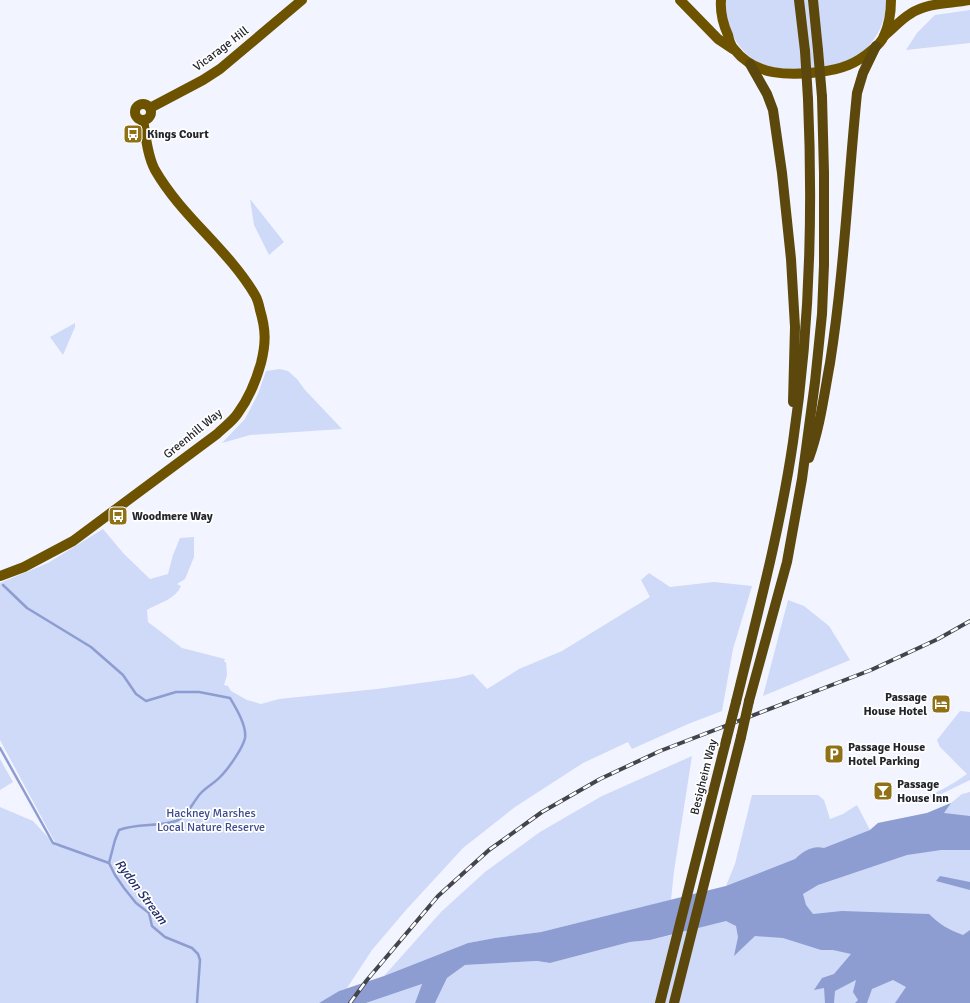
<svg xmlns="http://www.w3.org/2000/svg" width="970" height="1003" viewBox="0 0 970 1003" font-family="Signika,sans-serif">
<style>
.green{fill:#cfd9f8}
.water{fill:#8e9dd1}
.lines{fill:none;stroke-linecap:round;stroke-linejoin:round}
.stream{stroke:#8e9dd1;stroke-width:2.5}
.primary{stroke:#6d5300;stroke-width:10}
.trunk{stroke:#5c480c;stroke-width:10}
.rail-casing{stroke:#43454b;stroke-width:4}
.rail{stroke:#fff;stroke-width:2.5;stroke-dasharray:8;stroke-linecap:butt}
.trunk-bridge{stroke:#5c480c;stroke-width:10}
.labels{text-anchor:middle;dominant-baseline:central;stroke-width:3.5;stroke-linejoin:round;paint-order:stroke}
.street-label{font-size:12px;fill:#24262c;stroke:#fff}
.poi-label{font-size:12px;font-weight:bold;fill:#24262c;stroke:#fff;text-anchor:start}
.park-label{font-size:12px;fill:#3e4c8e;stroke:#fff}
.water-label{font-size:13px;font-style:italic;fill:#212b6a;stroke:#fff}
</style>
<rect width="100%" height="100%" fill="#f2f5ff"/>
<!-- green -->
<g class="green">
<path d="M 726,0 L 886,0 C 887,30 866,58 836,65 C 829,67 822,67 815,68 C 801,70 784,71 769,67 C 741,58 723,28 726,0 Z"/>
<path d="M 970,10 L 970,43 L 906,50 L 917,33 L 935,15 Z"/>
<path d="M 250,199 L 284,242 L 269,255 L 254,225 Z"/>
<path d="M 75,323 L 75,327 L 63,355 L 50,337 Z"/>
<path d="M 280,369 L 288,371 L 297,379 L 305,390 L 342,429 L 250,435 L 222,443 L 245,419 L 258,394 L 266,371 Z"/>
<path d="M 103,529 L 124,554 L 150,579 L 168,574 L 173,555 L 180,538 L 194,537 L 194,557 L 185,579 L 177,584 L 181,586 C 175,600 158,603 147,610 L 148,622 L 182,648 L 225,659 L 224,662 L 226,662 L 227,675 L 224,685 L 228,686 L 231,691 L 247,700 L 261,704 L 279,699 L 377,689 L 457,678 L 473,674 L 487,689 L 519,669 L 562,651 L 650,597 L 641,580 L 649,573 L 670,587 L 714,582 L 752,586 L 733,649 L 722,711 L 688,724 L 632,749 L 628,742 L 583,763 L 515,807 L 463,848 L 406,910 L 372,950 L 347,988 L 339,991 L 319,1003 L 0,1003 L 0,807 L 33,821 L 58,848 L 0,740 L 0,583 L 48,563 Z"/>
<path d="M 788,600 L 804,606 L 829,626 L 850,660 L 763,696 Z"/>
<path d="M 960,711 L 970,712 L 970,780 L 929,800 L 925,797 C 941,791 953,784 967,774 L 940,747 L 937,740 Z"/>
<path d="M 692,756 L 674,871 L 671,900 L 541,932 L 495,938 L 468,943 L 384,976 L 441,912 L 485,872 L 540,832 L 602,796 Z"/>
<path d="M 0,759 L 13,782 L 0,790 Z"/>
<path d="M 970,792 L 970,1003 L 435,1003 L 447,978 L 465,965 L 537,961 L 550,963 L 630,942 L 650,940 L 685,932 L 693,894 L 726,886 L 735,864 L 752,795 L 818,795 L 824,800 L 830,819 L 843,814 L 857,805 L 870,830 L 878,823 L 927,813 L 951,803 L 962,794 Z"/>
<path d="M 422,984 L 415,1003 L 366,1003 Z"/>
</g>
<!-- water -->
<g class="water">
<path d="M 951,803 L 944,813 L 970,816 L 970,850 L 941,850 L 907,855 L 818,885 L 803,894 L 806,905 L 813,914 L 842,911 L 929,914 C 939,924 949,930 963,935 L 970,930 L 970,1003 L 895,1003 L 906,987 L 893,980 L 872,989 L 867,1003 L 855,1003 L 858,1000 L 853,992 L 856,980 L 835,991 L 834,1003 L 825,1003 L 824,988 L 814,990 L 822,978 L 834,974 L 851,954 L 833,950 L 821,950 L 783,938 L 755,936 L 734,956 L 738,937 L 736,926 L 726,921 L 650,940 L 630,942 L 550,963 L 537,961 L 465,965 L 447,978 L 435,1003 L 415,1003 L 422,984 L 366,1003 L 319,1003 L 339,991 L 384,976 L 468,943 L 495,938 L 541,932 L 726,886 L 795,859 C 803,851 813,845 824,848 L 870,830 L 878,823 L 927,813 Z"/>
<path d="M 940,876 L 970,882 L 970,890 L 936,881 Z"/>
</g>
<g class="lines">
<!-- stream -->
<g class="stream">
<path d="M 3,585 L 27,608 L 91,647 L 123,675 L 136,694 L 146,701 L 176,692 L 199,692 L 230,698 C 236,708 247,726 245,738 C 243,748 228,769 221,776 C 215,783 206,787 200,794 C 193,802 187,817 176,821 C 157,827 138,823 119,830 L 115,840 L 109,863"/>
<path d="M 0,748 L 53,843 L 109,863 L 115,875 L 124,888 L 136,903 L 149,913 L 152,926 L 165,937 L 192,948 L 198,954 L 200,960 L 197,1003"/>
</g>
<!-- primary -->
<g class="primary">
<path d="M 680,0 L 718,39 L 733,49"/>
<path d="M 721,0 C 720,13 723,24 728,35 C 729,40 731,46 734,49 C 755,76 789,76 820,72 C 842,69 856,64 872,50 C 877,46 882,41 884,36 C 889,25 891,12 891,0"/>
<path d="M 884,36 C 893,29 900,20 910,14 C 928,2 950,4 970,0"/>
<circle cx="143" cy="112" r="8"/>
<path d="M 150,108 L 203,80 L 220,69 L 302,0"/>
<path d="M 0,576 L 24,567 L 73,541 L 217,434 C 224,427 233,421 238,413 C 249,398 256,381 261,363 C 266,343 266,330 260,310 C 259,305 258,300 255,295 C 228,249 182,217 155,170 C 147,155 146,136 143,120"/>
</g>
<!-- trunk -->
<g class="trunk">
<path d="M 799,0 L 805,51"/>
<path d="M 813,0 L 818,50"/>
<path d="M 750,64 L 767,94 L 773,110 L 782,173 L 791,259 L 795,327 L 793,402"/>
<path d="M 809,458 C 820,428 824,395 830,363 C 844,274 848,183 857,93 L 863,73 L 876,46"/>
<path d="M 749,701 L 787,562 L 802,479 L 815,382 L 822,314 L 824,265 L 824,173 L 822,97"/>
<path d="M 736,702 C 757,616 780,530 793,442 C 810,328 813,214 808,99"/>
<path d="M 660,1003 L 726,741"/>
<path d="M 674,1003 L 741,737"/>
</g>
<!-- rail casing -->
<g class="rail-casing">
<path id="rail" d="M 350,1003 L 367,980 L 438,896 L 489,850 L 542,812 L 600,779 L 660,751 L 871,670 L 938,639 L 970,621"/>
</g>
<!-- rail -->
<use href="#rail" class="rail"/>
<!-- trunk-bridge -->
<g class="trunk-bridge">
<path d="M 818,50 L 822,97"/>
<path d="M 805,51 L 808,99"/>
<path d="M 741,737 L 749,701"/>
<path d="M 726,741 L 736,702"/>
</g>
</g>
<!-- icons -->
<defs>
<g id="bus-square" transform="scale(1)"><rect x="-9" y="-9" width="18" height="18" rx="4" fill="#907116" stroke="#fff"/><path d="M-5-6H5V4H4V6H2V4H-2V6H-4V4H-5ZM-3.5-4V0h7V-4ZM-3.5 1.2v1.5H-2V1.2ZM2 1.2v1.5H3.5V1.2Z" fill="#fff"/></g>
<g id="hotel-square" transform="scale(1)"><rect x="-9" y="-9" width="18" height="18" rx="4" fill="#907116" stroke="#fff"/><path d="M-6-4.5h1.5V1H6V5H4.5V3h-9V5H-6ZM-4 0a1.8 1.8 0 1 1 3.6 0ZM.5 0V-2.5h3Q6-2.5 6 0Z" fill="#fff"/></g>
<g id="parking-square" transform="scale(1)"><rect x="-9" y="-9" width="18" height="18" rx="4" fill="#907116" stroke="#fff"/><path d="M-3.5-5.5H1a3.5 3.5 0 0 1 0 7H-1V5.5H-3.5ZM-1-3.4V-.6H.8a1.4 1.4 0 0 0 0-2.8Z" fill="#fff"/></g>
<g id="bar-square" transform="scale(1)"><rect x="-9" y="-9" width="18" height="18" rx="4" fill="#907116" stroke="#fff"/><path d="M-6-5H6L.8 .8V4.5H3.5V6h-7V4.5H-.8V.8Z" fill="#fff"/></g>
</defs>
<g fill-rule="evenodd">
<use href="#bus-square" x="133" y="134"/>
<use href="#bus-square" x="118" y="516"/>
<use href="#hotel-square" x="941" y="704"/>
<use href="#parking-square" x="834" y="754"/>
<use href="#bar-square" x="883" y="791"/>
</g>
<g class="labels">
<!-- street labels -->
<g class="street-label">
<text transform="translate(221 49) rotate(-37)">Vicarage Hill</text>
<text transform="translate(193 434) rotate(-39)">Greenhill Way</text>
<text transform="translate(704 777) rotate(-76)">Besigheim Way</text>
</g>
<!-- poi labels -->
<g class="poi-label">
<text x="147" y="134">Kings Court</text>
<text x="132" y="516">Woodmere Way</text>
<text x="927" y="697" text-anchor="end">Passage<tspan x="927" dy="14">House Hotel</tspan></text>
<text x="848" y="747">Passage House<tspan x="848" dy="14">Hotel Parking</tspan></text>
<text x="897" y="784">Passage<tspan x="897" dy="14">House Inn</tspan></text>
</g>
<!-- park labels -->
<g class="park-label">
<text x="211" y="813">Hackney Marshes<tspan x="211" dy="14">Local Nature Reserve</tspan></text>
</g>
<!-- water labels -->
<g class="water-label">
<text transform="translate(141 892) rotate(53)">Rydon Stream</text>
</g>
</g>
</svg>
